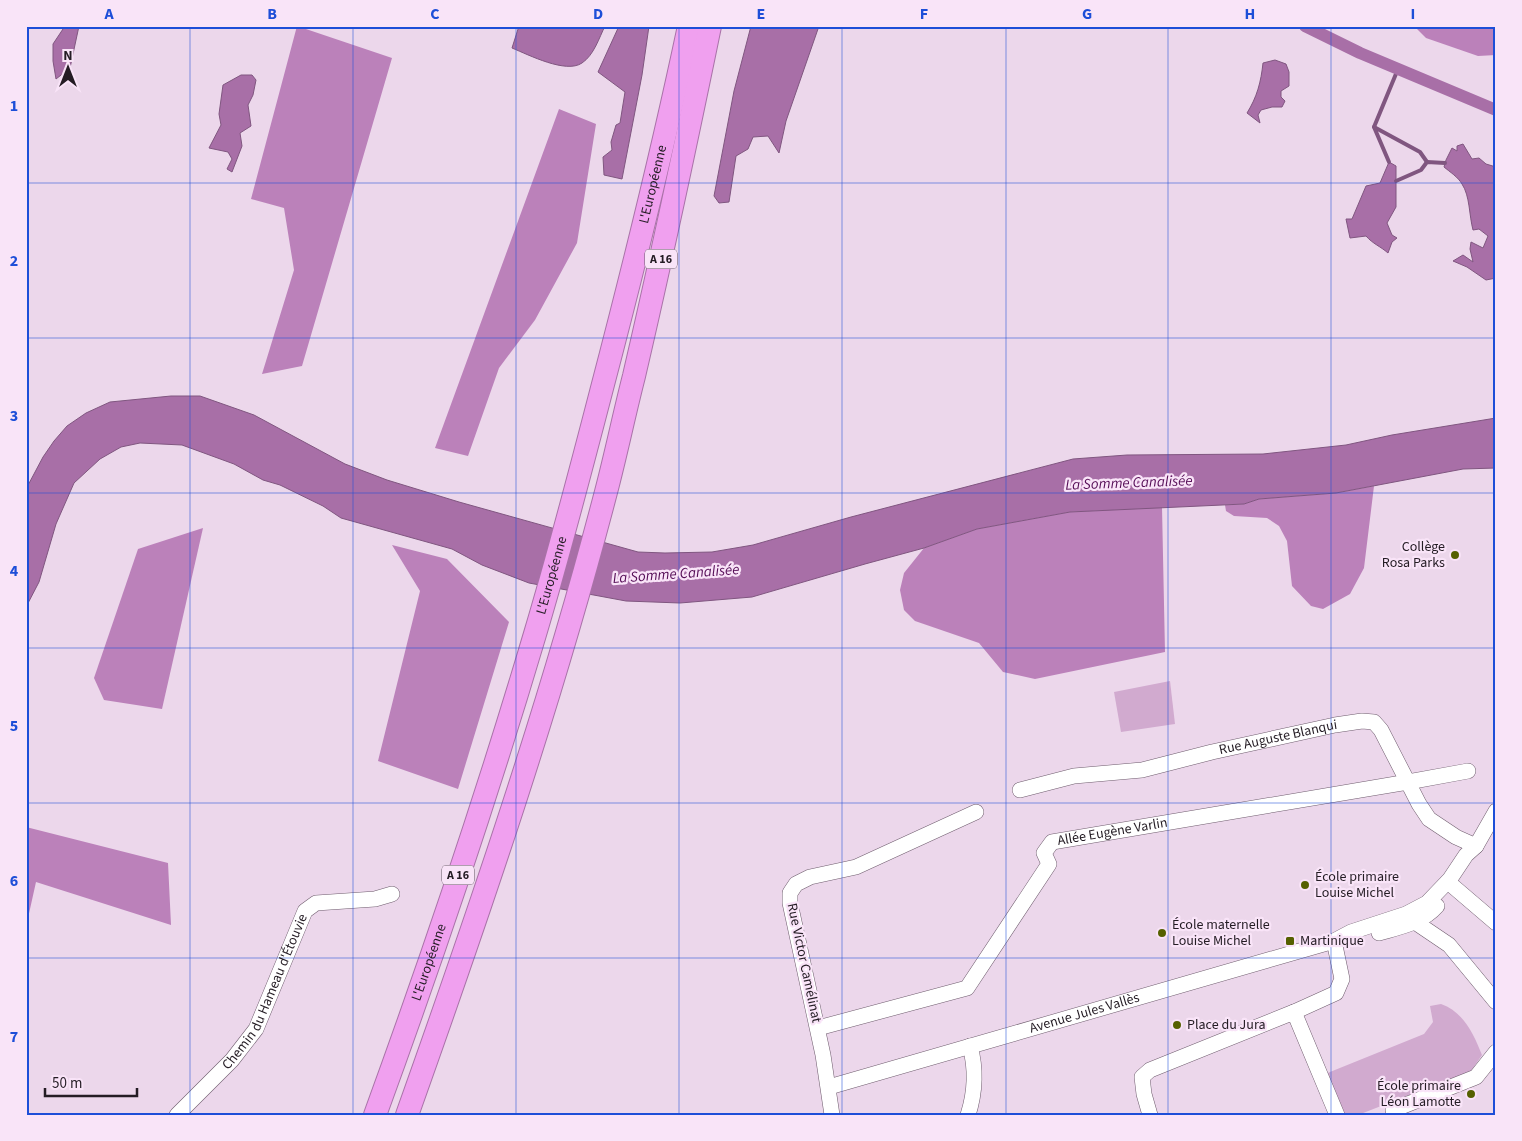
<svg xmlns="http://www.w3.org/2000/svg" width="1522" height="1141" viewBox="0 0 1522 1141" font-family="'Source Sans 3',sans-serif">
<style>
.green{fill:#d1aacf}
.forest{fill:#bb81ba}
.water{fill:#a86fa7;stroke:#805680}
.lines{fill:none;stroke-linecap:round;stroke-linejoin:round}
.stream{stroke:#805680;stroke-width:4}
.canal{stroke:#a86fa7;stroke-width:12}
.minor-casing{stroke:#6f5d6e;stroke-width:16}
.highway-casing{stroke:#a972a8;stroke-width:24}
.minor{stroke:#fff;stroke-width:15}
.highway{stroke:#f0a0ef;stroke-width:22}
.grid{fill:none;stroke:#1d4ed8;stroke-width:1;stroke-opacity:0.55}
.poi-dot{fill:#556000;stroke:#f9e4f8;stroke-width:2}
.labels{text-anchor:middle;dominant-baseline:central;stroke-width:4.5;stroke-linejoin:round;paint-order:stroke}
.shield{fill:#f9e4f8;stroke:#645864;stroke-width:1}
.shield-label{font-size:12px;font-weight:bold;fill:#241c24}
.street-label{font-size:14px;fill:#241c24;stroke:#f9e4f8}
.poi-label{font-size:14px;fill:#241c24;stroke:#f9e4f8;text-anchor:start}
.water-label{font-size:15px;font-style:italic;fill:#560e57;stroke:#f9e4f8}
.neatline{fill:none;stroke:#1d4ed8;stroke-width:2}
.grid-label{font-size:16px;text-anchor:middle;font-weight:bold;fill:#1d4ed8}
</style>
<rect width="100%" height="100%" fill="#ecd7eb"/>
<!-- green -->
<g class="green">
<path d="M 1170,681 L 1175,724 L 1121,732 L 1114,692 Z"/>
<path d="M 1441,1004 C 1464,1012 1474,1035 1482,1055 L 1471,1071 L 1358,1115 L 1343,1115 L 1325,1074 L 1424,1034 L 1433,1022 L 1430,1006 Z"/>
</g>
<!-- forest -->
<g class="forest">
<path d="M 297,26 L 392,58 L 302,366 L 262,374 L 294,270 L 284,208 L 251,199 Z"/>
<path d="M 1414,26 L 1496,26 L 1496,55 L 1478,56 L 1426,38 Z"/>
<path d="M 559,109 L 596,124 L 577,243 L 535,320 L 499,368 L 468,456 L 435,448 Z"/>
<path d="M 1374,486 L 1364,568 L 1350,594 L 1323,609 L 1311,606 L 1292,586 L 1287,541 L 1279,526 L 1267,518 L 1234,516 L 1226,511 L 1225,505 L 1244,504 L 1259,499 L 1336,493 Z"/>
<path d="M 1162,507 L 1165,652 L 1035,679 L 1003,672 L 979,643 L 915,621 L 904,610 L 900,590 L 904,573 L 924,548 L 977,529 L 1070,512 Z"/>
<path d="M 203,528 L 162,709 L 104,700 L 94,678 L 138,549 Z"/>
<path d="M 392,545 L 447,559 L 509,622 L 458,789 L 378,761 L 420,591 Z"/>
<path d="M 26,827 L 168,863 L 171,925 L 36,882 L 26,927 Z"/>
</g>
<!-- water -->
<g class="water">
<path d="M 65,26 L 79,26 L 70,68 L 56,79 L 53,61 L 53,44 Z"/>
<path d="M 519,26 L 605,26 C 599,38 594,55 582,63 C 566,74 529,55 512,48 Z"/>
<path d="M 619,26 L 649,26 L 642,75 L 622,179 L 604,175 L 603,157 L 612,150 L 611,142 L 616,125 L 620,123 L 625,92 L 598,72 Z"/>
<path d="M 751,26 L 819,26 L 786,121 L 779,153 L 768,136 L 753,137 L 748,149 L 736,156 L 729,202 L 719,203 L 714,196 L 734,91 Z"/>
<path d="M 1275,60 L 1286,64 L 1289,72 L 1289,86 L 1281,91 L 1281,97 L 1285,101 L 1282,107 L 1272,107 L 1261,110 L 1258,115 L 1260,123 L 1247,113 C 1257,97 1261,82 1263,63 Z"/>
<path d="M 241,75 L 252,75 L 256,80 L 253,95 L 248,105 L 251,126 L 240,133 L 242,146 L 232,172 L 227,169 L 232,159 L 228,152 L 209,148 L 221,125 L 219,114 L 223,85 Z"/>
<path d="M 1463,144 L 1472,159 L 1479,158 L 1486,164 L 1496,167 L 1496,278 L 1486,280 L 1467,267 L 1453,261 L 1463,255 L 1473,262 L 1470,249 L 1471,242 L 1483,248 L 1488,236 L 1479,229 L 1473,230 C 1469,215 1470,196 1462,184 C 1458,177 1450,172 1444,167 L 1446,160 L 1452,148 L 1457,151 L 1457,146 Z"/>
<path d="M 1389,162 L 1396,166 L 1396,207 L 1387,223 L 1392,235 L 1397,238 L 1392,242 L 1388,253 C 1380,246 1373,244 1366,236 L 1350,238 L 1346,219 L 1352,219 L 1366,186 L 1380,183 Z"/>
<path d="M 171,396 L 200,396 L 254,415 L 345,464 L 387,480 L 459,502 L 638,552 L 665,553 L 712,552 L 753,545 L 851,517 L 1073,459 L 1127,455 L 1263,454 L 1346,445 L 1392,435 L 1496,418 L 1496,468 L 1463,469 L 1336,493 L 1259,499 L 1244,504 L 1070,512 L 977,529 L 924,548 L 865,564 L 752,597 L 680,603 L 626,601 L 529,583 L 482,565 L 452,549 L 341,518 L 323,506 L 280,485 L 263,480 L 234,464 L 182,445 L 140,443 L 121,447 L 100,459 L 74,483 L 56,524 L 39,582 L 26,607 L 26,489 L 43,457 L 54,441 L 67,426 L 86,413 L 110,402 Z"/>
</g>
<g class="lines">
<!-- stream -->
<g class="stream">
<path d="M 1374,127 L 1420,152 L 1427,162"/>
<path d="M 1389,162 L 1374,127 L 1398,69"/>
<path d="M 1396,181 L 1421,170 L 1427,162 L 1445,163"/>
</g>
<!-- canal -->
<path class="canal" d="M 1305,26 L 1360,53 L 1496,110"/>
<!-- minor casing -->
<g class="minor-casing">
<g id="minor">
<path id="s1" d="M 1020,790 L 1074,776 L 1142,770 L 1212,752 L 1335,725 L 1362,721 L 1374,722 L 1381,730 L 1419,804 L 1429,819 L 1456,837 L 1476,846"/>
<path d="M 1448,882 L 1496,923"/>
<path d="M 1415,922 L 1449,945 L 1496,1002"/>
<path d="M 1379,933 C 1400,927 1422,923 1437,906"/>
<path d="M 1294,1012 L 1336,993 L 1342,979 L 1334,941"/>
<path id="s2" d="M 818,1028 L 967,988 L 1049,864 L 1044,853 L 1052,842 L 1408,782 L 1468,771"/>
<path id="s3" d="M 829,1087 L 1334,941 L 1351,932 L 1406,914 L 1427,903 L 1450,879 L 1466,855 L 1476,846 L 1496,811"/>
<path d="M 1393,1110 L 1476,1077 L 1496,1052"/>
<path id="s4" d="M 177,1115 L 232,1060 L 256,1029 L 305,911 L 316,903 L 375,899 L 392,894"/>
<path d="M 832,1115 L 823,1055 L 790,903 L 790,893 L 796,884 L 810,877 L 856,867 L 976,812"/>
<path d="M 968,1115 C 975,1093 976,1068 970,1046"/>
<path d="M 1150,1115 L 1144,1094 L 1142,1077 L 1150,1070 L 1294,1012 L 1337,1115"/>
</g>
</g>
<!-- highway casing -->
<g class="highway-casing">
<g id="highway">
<path id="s5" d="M 375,1115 C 433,956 487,796 535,634 C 559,554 580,473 601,392 C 633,270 663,149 689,26"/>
<path d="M 407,1115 C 480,910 551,703 606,492 C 616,454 624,415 634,376 C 661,260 686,143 710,26"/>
</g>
</g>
<!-- minor -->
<use href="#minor" class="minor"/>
<!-- highway -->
<use href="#highway" class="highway"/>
</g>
<!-- grid -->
<path class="grid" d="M 190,26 L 190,1115M 353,26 L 353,1115M 516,26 L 516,1115M 679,26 L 679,1115M 842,26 L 842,1115M 1006,26 L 1006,1115M 1168,26 L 1168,1115M 1331,26 L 1331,1115M 26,183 L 1496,183M 26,338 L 1496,338M 26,493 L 1496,493M 26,648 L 1496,648M 26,803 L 1496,803M 26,958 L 1496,958"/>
<!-- markers -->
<g class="poi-dot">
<circle cx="1455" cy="555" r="5"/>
<circle cx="1305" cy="885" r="5"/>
<circle cx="1162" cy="933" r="5"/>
<rect x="1285" y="936" width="10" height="10" rx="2.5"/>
<circle cx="1177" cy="1025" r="5"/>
<circle cx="1471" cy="1094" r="5"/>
</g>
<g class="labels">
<!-- shield labels -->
<g class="shield">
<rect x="645" y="249.5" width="32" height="19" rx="4"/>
<rect x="442" y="865.5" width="32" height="19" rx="4"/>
</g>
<g class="shield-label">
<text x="661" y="259">A 16</text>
<text x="458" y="875">A 16</text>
</g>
<!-- street labels -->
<g class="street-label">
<text stroke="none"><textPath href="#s5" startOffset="972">L'Européenne</textPath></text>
<text stroke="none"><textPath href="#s5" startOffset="568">L'Européenne</textPath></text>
<text stroke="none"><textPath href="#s1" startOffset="264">Rue Auguste Blanqui</textPath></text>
<text stroke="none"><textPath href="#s2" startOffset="390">Allée Eugène Varlin</textPath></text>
<text stroke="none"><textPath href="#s5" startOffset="162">L'Européenne</textPath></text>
<text transform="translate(804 963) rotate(78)">Rue Victor Camélinat</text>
<text stroke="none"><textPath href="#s4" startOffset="154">Chemin du Hameau d'Étouvie</textPath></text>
<text stroke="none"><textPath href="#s3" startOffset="266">Avenue Jules Vallès</textPath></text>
</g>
<!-- poi labels -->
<g class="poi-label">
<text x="1445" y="547" text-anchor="end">Collège<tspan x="1445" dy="16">Rosa Parks</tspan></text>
<text x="1315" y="877">École primaire<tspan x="1315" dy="16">Louise Michel</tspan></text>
<text x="1172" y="925">École maternelle<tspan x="1172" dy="16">Louise Michel</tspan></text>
<text x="1300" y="941">Martinique</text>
<text x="1187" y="1025">Place du Jura</text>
<text x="1461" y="1086" text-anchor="end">École primaire<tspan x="1461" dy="16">Léon Lamotte</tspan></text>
</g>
<!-- water labels -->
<g class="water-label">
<text transform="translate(1129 483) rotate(-2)">La Somme Canalisée</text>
<text transform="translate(676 574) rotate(-4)">La Somme Canalisée</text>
</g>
</g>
<!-- border -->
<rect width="1522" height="1141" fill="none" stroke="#f9e4f8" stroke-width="55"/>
<!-- north arrow -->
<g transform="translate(68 68)" stroke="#f9e4f8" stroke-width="4" paint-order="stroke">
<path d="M0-4L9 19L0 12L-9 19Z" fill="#241c24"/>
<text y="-8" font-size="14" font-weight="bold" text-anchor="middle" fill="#241c24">N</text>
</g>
<!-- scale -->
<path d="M45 1088v8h92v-8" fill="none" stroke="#241c24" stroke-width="2.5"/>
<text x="52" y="1088" font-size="15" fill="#241c24" stroke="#f9e4f8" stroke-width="4" paint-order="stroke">50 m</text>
<rect x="28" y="28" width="1466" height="1086" class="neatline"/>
<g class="grid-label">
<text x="109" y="19">A</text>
<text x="272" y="19">B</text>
<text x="435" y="19">C</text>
<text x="598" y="19">D</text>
<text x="761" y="19">E</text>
<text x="924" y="19">F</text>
<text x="1087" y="19">G</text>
<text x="1250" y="19">H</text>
<text x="1413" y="19">I</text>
<text x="14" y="111">1</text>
<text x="14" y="266">2</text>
<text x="14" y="421">3</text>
<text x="14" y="576">4</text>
<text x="14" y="731">5</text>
<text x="14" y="886">6</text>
<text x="14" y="1042">7</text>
</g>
</svg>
